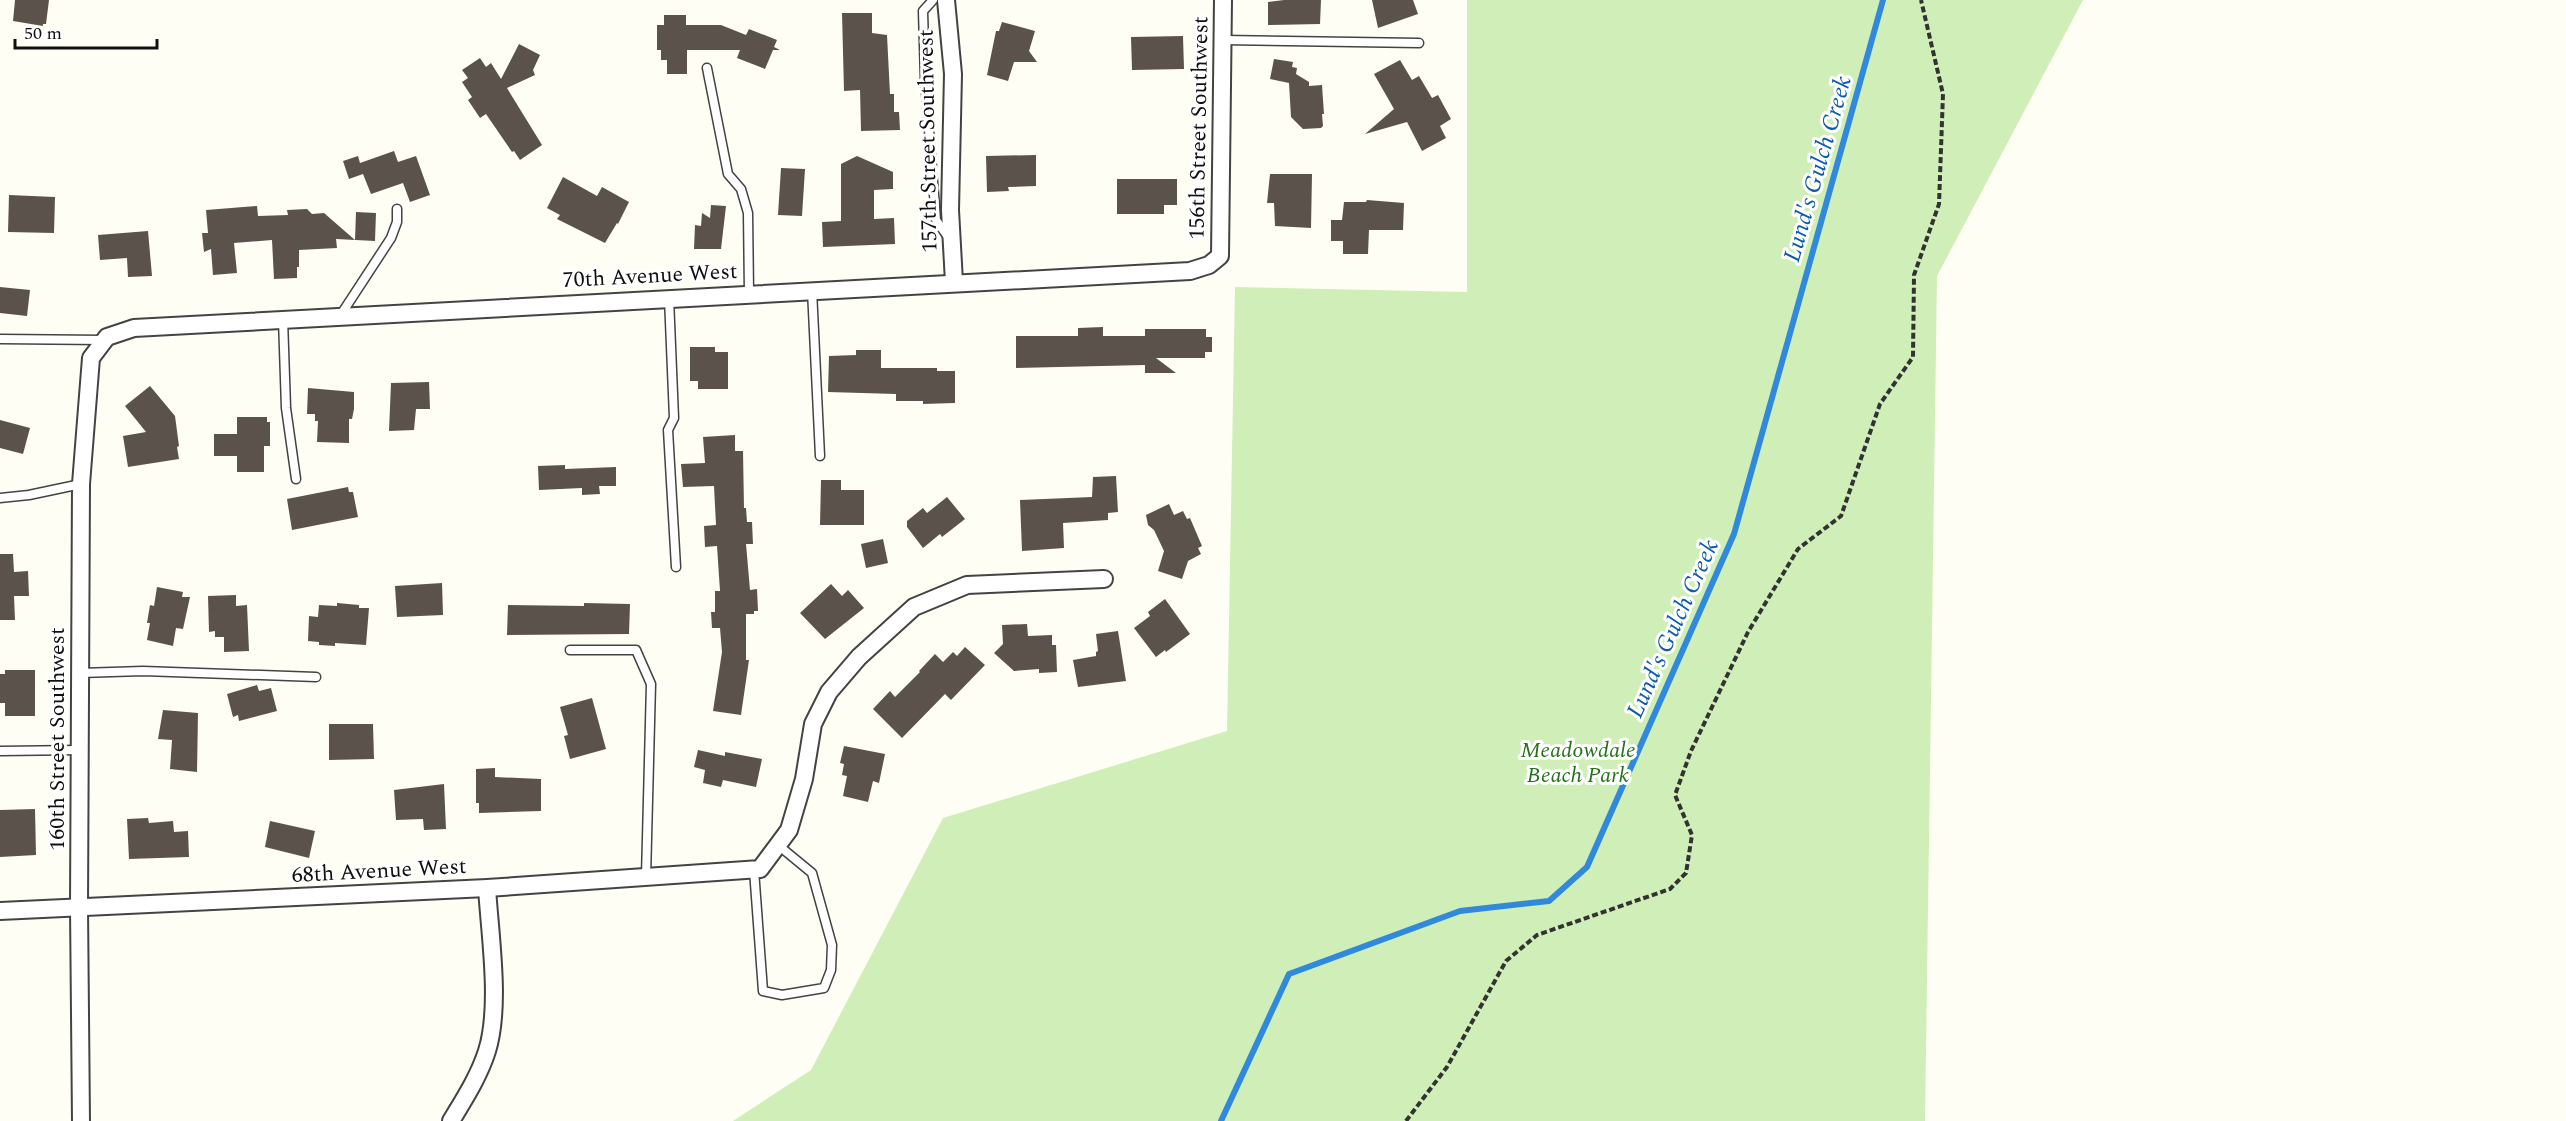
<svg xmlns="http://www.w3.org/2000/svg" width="2566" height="1121" viewBox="0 0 2566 1121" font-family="Spectral,serif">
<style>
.green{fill:#d0efb8}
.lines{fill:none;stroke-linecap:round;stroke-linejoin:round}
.stream{stroke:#3189dc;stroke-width:6}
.building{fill:#5b534b}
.service-casing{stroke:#434343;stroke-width:11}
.minor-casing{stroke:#434343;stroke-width:20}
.path{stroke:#323232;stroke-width:4;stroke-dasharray:6 3;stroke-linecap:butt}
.service{stroke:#fff;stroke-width:8}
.minor{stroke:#fff;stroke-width:16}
.labels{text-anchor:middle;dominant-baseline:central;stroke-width:6;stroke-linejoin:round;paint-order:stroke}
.street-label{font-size:22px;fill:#101010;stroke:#fff}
.park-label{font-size:22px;font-style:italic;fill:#237118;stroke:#fff}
.water-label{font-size:24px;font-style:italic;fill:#0a5ab2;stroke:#fff}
</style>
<rect width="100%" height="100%" fill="#fffef4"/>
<!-- green -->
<path class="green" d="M 1467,0 L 2083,0 L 1937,276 L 1925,1121 L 733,1121 L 811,1070 L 943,818 L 1227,731 L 1235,287 L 1467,292 Z"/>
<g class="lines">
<!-- stream -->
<path class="stream" d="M 1221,1121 L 1289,974 L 1460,911 L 1549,901 L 1587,867 L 1734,534 L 1883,0"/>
</g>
<!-- building -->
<g class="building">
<path d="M 15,0 L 49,0 L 46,24 L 43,24 L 43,26 L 13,21 Z"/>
<path d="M 1284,0 L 1321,0 L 1320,24 L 1268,25 L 1268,2 Z"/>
<path d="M 1372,0 L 1413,0 L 1418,14 L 1378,28 Z"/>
<path d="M 842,13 L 872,13 L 872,33 L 887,35 L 890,94 L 894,94 L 894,112 L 899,112 L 900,130 L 861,131 L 860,90 L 844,91 Z"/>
<path d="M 664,15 L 686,15 L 686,25 L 721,25 L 746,35 L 749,29 L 777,40 L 774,47 L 780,50 L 773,50 L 765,69 L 737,58 L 740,50 L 687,50 L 687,74 L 667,74 L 667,60 L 661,60 L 661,50 L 657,50 L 657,25 L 664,25 Z"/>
<path d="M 1002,22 L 1035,31 L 1029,51 L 1037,62 L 1014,62 L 1008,81 L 987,75 L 996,31 L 999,31 Z"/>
<path d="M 1183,36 L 1184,69 L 1132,70 L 1131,37 Z"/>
<path d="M 519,44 L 540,55 L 533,70 L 535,75 L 507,88 L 542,145 L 520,160 L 514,151 L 512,152 L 486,114 L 480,118 L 468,100 L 472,97 L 462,82 L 468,78 L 462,70 L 480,58 L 486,67 L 491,63 L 501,79 Z"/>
<path d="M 1274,59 L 1293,62 L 1292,67 L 1297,68 L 1296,74 L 1309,82 L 1309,86 L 1322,85 L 1324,114 L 1322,114 L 1323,126 L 1321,128 L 1303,129 L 1291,117 L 1289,83 L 1270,79 Z"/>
<path d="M 1400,60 L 1412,80 L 1419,76 L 1432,98 L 1438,95 L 1451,119 L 1440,126 L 1446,138 L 1422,151 L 1407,122 L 1365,134 L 1394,109 L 1374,74 Z"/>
<path d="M 394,151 L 398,162 L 416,156 L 430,195 L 410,202 L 403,183 L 371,194 L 363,174 L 349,179 L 343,161 L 358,156 L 360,163 Z"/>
<path d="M 1036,155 L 1036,186 L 1008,187 L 1009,191 L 987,192 L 986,156 Z"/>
<path d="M 857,156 L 893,172 L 893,189 L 874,190 L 874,219 L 894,218 L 895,244 L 823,247 L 822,222 L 841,221 L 841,164 Z"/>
<path d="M 781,168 L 805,169 L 802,216 L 778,215 Z"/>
<path d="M 1270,174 L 1312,174 L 1311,228 L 1275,226 L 1274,203 L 1267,203 Z"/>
<path d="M 563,177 L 597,196 L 602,187 L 629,202 L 618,224 L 617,223 L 605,243 L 557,219 L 560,215 L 547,208 Z"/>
<path d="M 1117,179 L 1177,179 L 1177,205 L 1164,205 L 1164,214 L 1117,214 Z"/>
<path d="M 9,195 L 55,197 L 54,233 L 8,232 Z"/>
<path d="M 1367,200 L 1404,203 L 1403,230 L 1369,230 L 1368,254 L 1343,254 L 1343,241 L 1331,241 L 1331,220 L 1342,220 L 1344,202 L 1366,202 Z"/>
<path d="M 711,205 L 726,206 L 721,249 L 694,249 L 695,225 L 701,226 L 702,213 L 710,218 Z"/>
<path d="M 257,206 L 258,216 L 288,215 L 287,210 L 307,209 L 312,214 L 324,213 L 355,240 L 356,212 L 376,213 L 375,241 L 336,239 L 337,248 L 299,250 L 299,267 L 297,267 L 297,278 L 274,279 L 272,240 L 234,243 L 237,273 L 213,275 L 211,249 L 204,252 L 202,233 L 208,233 L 206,210 Z"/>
<path d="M 148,231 L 152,276 L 128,277 L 127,258 L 100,260 L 98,235 Z"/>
<path d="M 0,287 L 30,290 L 27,316 L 0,313 Z"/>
<path d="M 1103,327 L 1103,336 L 1145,336 L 1145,329 L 1206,329 L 1206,337 L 1212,337 L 1212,352 L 1205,352 L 1205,358 L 1156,358 L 1176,373 L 1145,373 L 1145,365 L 1016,368 L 1016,336 L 1078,336 L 1078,328 Z"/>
<path d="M 690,347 L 715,347 L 715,352 L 728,352 L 728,389 L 698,389 L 698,381 L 690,381 Z"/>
<path d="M 856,350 L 881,350 L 881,368 L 937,368 L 937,371 L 955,371 L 955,403 L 923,404 L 923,401 L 896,401 L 896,394 L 828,392 L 829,356 L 856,355 Z"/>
<path d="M 429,382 L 430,409 L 416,409 L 414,430 L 389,431 L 391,383 Z"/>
<path d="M 150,386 L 175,416 L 179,446 L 177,447 L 179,459 L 128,467 L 123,436 L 146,432 L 125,406 Z"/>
<path d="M 308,388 L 354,392 L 354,409 L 352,419 L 349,419 L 349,443 L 317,442 L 318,421 L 315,421 L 315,414 L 307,414 Z"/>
<path d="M 237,417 L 267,417 L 267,422 L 270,422 L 270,446 L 264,446 L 264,472 L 237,472 L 237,456 L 214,456 L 214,434 L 237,434 Z"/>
<path d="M 0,420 L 30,428 L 23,454 L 0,448 Z"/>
<path d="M 735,435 L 735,451 L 743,451 L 744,508 L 746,508 L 747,522 L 752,522 L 753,544 L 746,544 L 750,590 L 757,589 L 758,611 L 754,611 L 754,614 L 746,614 L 746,660 L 749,660 L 741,715 L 713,711 L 722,652 L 720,628 L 712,628 L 711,612 L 715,612 L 715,591 L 720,591 L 717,546 L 705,547 L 704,526 L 716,525 L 714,486 L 683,487 L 681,464 L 705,463 L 703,437 Z"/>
<path d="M 565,465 L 565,469 L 616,467 L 616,486 L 599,486 L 600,494 L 582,495 L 582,488 L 539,490 L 538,466 Z"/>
<path d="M 1116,476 L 1118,512 L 1108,513 L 1108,520 L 1063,523 L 1064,548 L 1022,551 L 1020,500 L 1092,497 L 1093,477 Z"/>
<path d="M 821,480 L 841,480 L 841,490 L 864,490 L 864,525 L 820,525 Z"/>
<path d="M 348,487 L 349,492 L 353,492 L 358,517 L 292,530 L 287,499 Z"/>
<path d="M 947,497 L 965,519 L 942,537 L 940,534 L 923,548 L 907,527 L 907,521 L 923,508 L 927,513 Z"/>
<path d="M 1169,504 L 1174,515 L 1183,511 L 1187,519 L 1190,518 L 1202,546 L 1198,548 L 1201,554 L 1188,561 L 1182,579 L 1158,571 L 1164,551 L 1154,530 L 1148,525 L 1146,515 Z"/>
<path d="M 883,539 L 888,563 L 866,568 L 861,544 Z"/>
<path d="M 0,554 L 13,554 L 14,572 L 28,571 L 29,596 L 14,596 L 15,620 L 0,620 Z"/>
<path d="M 442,583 L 443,615 L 397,617 L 395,586 Z"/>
<path d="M 831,584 L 842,596 L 848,590 L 864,608 L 825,639 L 800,613 Z"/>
<path d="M 157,587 L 183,592 L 182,597 L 190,597 L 183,629 L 176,628 L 173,646 L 147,640 L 150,623 L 147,623 L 150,605 L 154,606 Z"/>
<path d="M 236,595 L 236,606 L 247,605 L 249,651 L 224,652 L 224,637 L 215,637 L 215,631 L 209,632 L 208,596 Z"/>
<path d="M 1165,599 L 1190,634 L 1166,652 L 1165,650 L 1156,657 L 1134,628 L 1150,616 L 1148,612 Z"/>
<path d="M 337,603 L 359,605 L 359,608 L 369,608 L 366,645 L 335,643 L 335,646 L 319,645 L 319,642 L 308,641 L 309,616 L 318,617 L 319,605 L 337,606 Z"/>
<path d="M 584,603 L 630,604 L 629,634 L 507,635 L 508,605 L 584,606 Z"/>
<path d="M 1027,624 L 1028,636 L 1052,635 L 1052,645 L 1056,645 L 1057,672 L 1039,673 L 1039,669 L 1014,671 L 994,653 L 1003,644 L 1002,625 Z"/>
<path d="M 1118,631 L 1126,681 L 1078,687 L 1073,660 L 1096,656 L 1096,652 L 1098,651 L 1096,634 Z"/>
<path d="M 965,647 L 985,665 L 951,700 L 945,694 L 902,738 L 873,709 L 890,691 L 895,697 L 920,672 L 919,671 L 935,654 L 943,662 L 953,652 L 957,656 Z"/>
<path d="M 5,670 L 35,670 L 35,716 L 5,716 L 5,703 L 0,703 L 0,674 L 5,674 Z"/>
<path d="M 257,685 L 259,691 L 271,688 L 277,711 L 239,721 L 238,715 L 233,717 L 227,694 Z"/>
<path d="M 592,698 L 606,749 L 570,759 L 564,736 L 568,735 L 560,707 Z"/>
<path d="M 163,710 L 198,713 L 197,772 L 170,769 L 172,740 L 158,739 Z"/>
<path d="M 329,724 L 373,724 L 374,759 L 329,760 Z"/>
<path d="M 844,746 L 885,754 L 879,783 L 873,781 L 868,802 L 843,796 L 847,776 L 842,775 L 844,764 L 840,763 Z"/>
<path d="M 698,750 L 725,756 L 725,752 L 762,759 L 756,787 L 723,780 L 721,787 L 703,783 L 705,770 L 694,767 Z"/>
<path d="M 495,768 L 495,777 L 541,779 L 541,811 L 479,813 L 479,803 L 476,803 L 476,769 Z"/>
<path d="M 444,784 L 446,829 L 424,830 L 423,819 L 396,820 L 394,790 Z"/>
<path d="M 35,809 L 36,855 L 0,857 L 0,810 Z"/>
<path d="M 148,818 L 149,823 L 173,821 L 174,832 L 188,831 L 189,857 L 129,859 L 127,819 Z"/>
<path d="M 270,821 L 315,831 L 309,858 L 265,847 Z"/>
</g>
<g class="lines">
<!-- service casing -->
<g class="service-casing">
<g id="service">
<path d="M 933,0 L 923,11 L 925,79 L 936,220 L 948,237"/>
<path d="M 1223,40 L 1419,43"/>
<path d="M 707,68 L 728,174 L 741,189 L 748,213 L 749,293"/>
<path d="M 812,290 L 820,456"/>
<path d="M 669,298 L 674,418 L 668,430 L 676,567"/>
<path d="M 340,316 L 391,238 L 397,222 L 397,209"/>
<path d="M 283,319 L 286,408 L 296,479"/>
<path d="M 0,339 L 104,340"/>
<path d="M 0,498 L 29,495 L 81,484"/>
<path d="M 570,650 L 636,650 L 651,684 L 646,877"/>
<path d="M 80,673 L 143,671 L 316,677"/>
<path d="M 0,751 L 80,750"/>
<path d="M 754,870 L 763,991 L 782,995 L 824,988 L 831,970 L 832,945 L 812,873 L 778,845"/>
</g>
</g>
<!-- minor casing -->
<g class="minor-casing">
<g id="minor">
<path d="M 946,0 L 953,74 L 950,210 L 954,282"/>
<path d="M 0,911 L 487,888 L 760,869 L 789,830 L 804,779 L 813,724 L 829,692 L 859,657 L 914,607 L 967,585 L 1104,579"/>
<path d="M 81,1121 L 79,907 L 81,484 L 91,358 L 107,337 L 134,328 L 1190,271 L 1209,265 L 1220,256 L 1223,0"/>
<path d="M 451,1121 C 465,1098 479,1076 487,1051 C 501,1006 490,936 487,888"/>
</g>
</g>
<!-- path -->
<path class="path" d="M 1406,1121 L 1447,1067 L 1506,961 L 1537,935 L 1670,889 L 1686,873 L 1692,835 L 1675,795 L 1691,751 L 1748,632 L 1798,549 L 1841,516 L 1880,404 L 1913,357 L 1914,275 L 1939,204 L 1943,94 L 1921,0"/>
<!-- service -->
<use href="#service" class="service"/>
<!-- minor -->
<use href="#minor" class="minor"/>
</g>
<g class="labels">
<!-- street labels -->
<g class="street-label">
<text transform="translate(1199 128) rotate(-89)">156th Street Southwest</text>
<text transform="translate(928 141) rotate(-91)">157th Street Southwest</text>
<text transform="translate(650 276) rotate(-3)">70th Avenue West</text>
<text transform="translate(57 739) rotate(-90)">160th Street Southwest</text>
<text transform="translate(379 871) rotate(-3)">68th Avenue West</text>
</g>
<!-- park labels -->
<g class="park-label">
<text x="1578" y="750">Meadowdale<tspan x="1578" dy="25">Beach Park</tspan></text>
</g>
<!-- water labels -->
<g class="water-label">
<text transform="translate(1818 169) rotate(-74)">Lund's Gulch Creek</text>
<text transform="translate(1673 629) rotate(-66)">Lund's Gulch Creek</text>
</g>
</g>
<!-- scale -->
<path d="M15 39v9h142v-9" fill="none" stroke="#101010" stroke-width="3"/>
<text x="24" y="39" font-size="18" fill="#101010" stroke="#ffffff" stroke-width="4.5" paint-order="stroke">50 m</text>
</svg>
